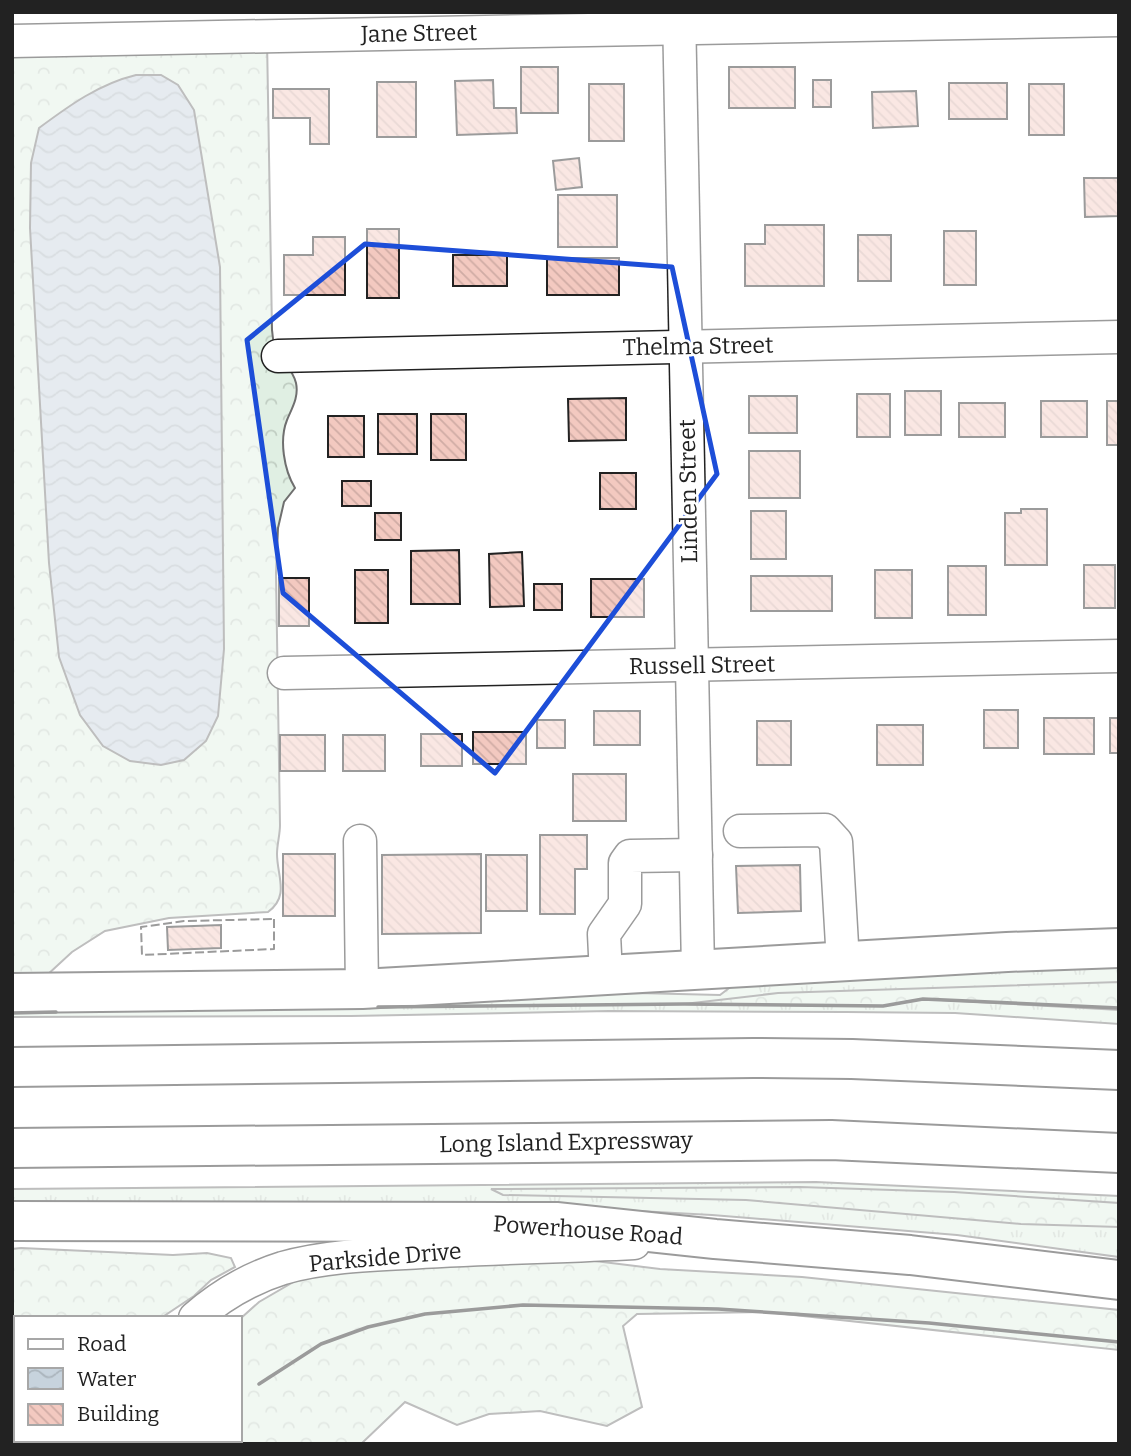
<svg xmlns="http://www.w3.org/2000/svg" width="1131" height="1456" viewBox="0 0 1131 1456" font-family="Bitter,serif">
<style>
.grass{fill:url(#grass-tufts);stroke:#6f6f6f;stroke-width:2}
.forest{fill:url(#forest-crowns);stroke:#6f6f6f;stroke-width:2}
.water{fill:url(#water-waves);stroke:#6f6f6f;stroke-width:2}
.building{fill:url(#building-back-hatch);stroke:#222;stroke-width:2}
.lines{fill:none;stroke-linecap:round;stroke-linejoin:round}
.minor-casing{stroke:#222;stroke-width:35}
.major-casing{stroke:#222;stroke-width:42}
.highway-casing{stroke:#222;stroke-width:42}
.minor{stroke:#fff;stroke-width:32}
.major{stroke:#fff;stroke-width:38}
.highway{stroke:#fff;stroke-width:38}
.fence{stroke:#222;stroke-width:2;stroke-dasharray:9 3.5;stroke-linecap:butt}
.wall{stroke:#222;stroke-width:3.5}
.marked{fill:none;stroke:#1d4ed8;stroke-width:5;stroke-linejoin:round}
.labels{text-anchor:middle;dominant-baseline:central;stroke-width:5;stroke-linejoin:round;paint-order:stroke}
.street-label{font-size:23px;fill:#222;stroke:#fff}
</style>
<defs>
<pattern id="grass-tufts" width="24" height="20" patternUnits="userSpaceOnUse" patternTransform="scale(1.75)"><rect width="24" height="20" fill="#e0efe3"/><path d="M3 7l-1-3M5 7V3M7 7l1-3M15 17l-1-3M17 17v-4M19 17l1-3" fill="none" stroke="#c0cdc2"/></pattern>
<pattern id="forest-crowns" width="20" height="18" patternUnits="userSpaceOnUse" patternTransform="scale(1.75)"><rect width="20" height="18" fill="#e0efe3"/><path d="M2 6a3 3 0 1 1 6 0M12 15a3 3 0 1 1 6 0" fill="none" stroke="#c0cdc2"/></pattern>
<pattern id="water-waves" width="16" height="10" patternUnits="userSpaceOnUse" patternTransform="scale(1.75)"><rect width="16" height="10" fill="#c7d3dd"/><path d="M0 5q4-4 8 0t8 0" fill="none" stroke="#abb5bd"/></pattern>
<pattern id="building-back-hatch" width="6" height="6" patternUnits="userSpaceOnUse" patternTransform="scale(1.75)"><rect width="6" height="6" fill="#f3c9c0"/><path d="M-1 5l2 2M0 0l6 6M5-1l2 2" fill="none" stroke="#d0aca5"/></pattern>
</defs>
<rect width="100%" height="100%" fill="#fff"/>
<!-- grass -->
<g class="grass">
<path d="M 1056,968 L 1119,968 L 1119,1024 L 955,1013 L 846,1012 L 609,1011 L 351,1016 L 12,1017 L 12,1008 L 369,1003 L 637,993 L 720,995 L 741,979 Z"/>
<path d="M 816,1182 L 1119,1196 L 1119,1257 L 957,1235 L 712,1215 L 471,1202 L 12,1202 L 12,1189 Z"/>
</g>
<!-- forest -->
<g class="forest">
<path d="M 267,39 L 272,330 C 273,337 273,345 276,351 C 283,362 293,370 296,383 C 299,397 292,408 287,420 C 279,440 284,470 295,488 L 284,502 L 278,528 L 276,573 L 280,825 C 280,835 277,844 277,854 C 277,876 290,896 268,912 L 169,918 L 105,931 L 72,952 L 46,976 L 12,981 L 12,41 Z"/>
<path d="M 1119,982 L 1119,1010 L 923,999 L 883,1006 L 684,1004 L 778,993 Z"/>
<path d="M 800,1187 L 954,1192 L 1119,1203 L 1119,1227 L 1021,1224 L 746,1200 L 503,1195 L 491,1189 Z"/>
<path d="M 21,1248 L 173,1255 L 207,1253 L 231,1258 L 235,1267 L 211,1280 L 194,1296 L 161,1318 L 16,1318 L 16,1440 L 31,1440 L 31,1444 L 12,1444 L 12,1249 Z"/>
<path d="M 554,1256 L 660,1269 L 802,1277 L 1119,1310 L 1119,1350 L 766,1312 L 637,1314 L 623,1326 L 642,1407 L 607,1426 L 540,1411 L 489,1414 L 457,1425 L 405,1402 L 361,1444 L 163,1444 L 164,1440 L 240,1440 L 240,1319 L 259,1302 L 309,1273 Z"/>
</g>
<!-- water -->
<path class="water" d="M 136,75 L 161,75 L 178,85 L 194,110 L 220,267 L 224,649 L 218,716 L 206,741 L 184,760 L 161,765 L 130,761 L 103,746 L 80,715 L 59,657 L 49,563 L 30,228 L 31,163 L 39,128 C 70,105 99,84 136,75 Z"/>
<!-- building -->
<g class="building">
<rect x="521" y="67" width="37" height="46"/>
<rect x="729" y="67" width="66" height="41"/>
<path d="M 493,80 L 494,108 L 516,108 L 517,133 L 457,135 L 455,81 Z"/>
<rect x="813" y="80" width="18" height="27"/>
<rect x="377" y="82" width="39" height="55"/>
<rect x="949" y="83" width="58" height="36"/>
<rect x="589" y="84" width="35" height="57"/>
<rect x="1029" y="84" width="35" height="51"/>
<path d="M 273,89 L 329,89 L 329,144 L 310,144 L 310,118 L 273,118 Z"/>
<path d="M 916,91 L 918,126 L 873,128 L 872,92 Z"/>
<path d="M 579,158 L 582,187 L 556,190 L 553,161 Z"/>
<path d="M 1084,178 L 1119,178 L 1119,216 L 1085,217 Z"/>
<rect x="558" y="195" width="59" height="52"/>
<path d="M 765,225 L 824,225 L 824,286 L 745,286 L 745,244 L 765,244 Z"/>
<rect x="367" y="229" width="32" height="69"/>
<rect x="944" y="231" width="32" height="54"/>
<rect x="858" y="235" width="33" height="46"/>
<path d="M 313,237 L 345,237 L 345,295 L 284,295 L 284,255 L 313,255 Z"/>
<rect x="453" y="255" width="54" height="31"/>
<rect x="547" y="258" width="72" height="37"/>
<rect x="905" y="391" width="36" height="44"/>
<rect x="857" y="394" width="33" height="43"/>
<rect x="749" y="396" width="48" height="37"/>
<path d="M 626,398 L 626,440 L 569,441 L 568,399 Z"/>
<rect x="1041" y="401" width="46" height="36"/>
<rect x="1107" y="401" width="12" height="44"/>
<rect x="959" y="403" width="46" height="34"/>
<rect x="378" y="414" width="39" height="40"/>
<rect x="431" y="414" width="35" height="46"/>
<rect x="328" y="416" width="36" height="41"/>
<rect x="749" y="451" width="51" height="47"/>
<rect x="600" y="473" width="36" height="36"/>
<rect x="342" y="481" width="29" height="25"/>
<path d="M 1021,509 L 1047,509 L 1047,565 L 1005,565 L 1005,513 L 1021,513 Z"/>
<rect x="751" y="511" width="35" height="48"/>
<rect x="375" y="513" width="26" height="27"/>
<path d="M 459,550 L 460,604 L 411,604 L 411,551 Z"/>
<path d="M 522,552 L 524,606 L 490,607 L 489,554 Z"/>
<rect x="1084" y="565" width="31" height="43"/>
<rect x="948" y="566" width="38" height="49"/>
<rect x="355" y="570" width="33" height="53"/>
<rect x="875" y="570" width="37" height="48"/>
<rect x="751" y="576" width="81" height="35"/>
<rect x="279" y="578" width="30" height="48"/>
<rect x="591" y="579" width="53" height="38"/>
<rect x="534" y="584" width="28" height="26"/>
<rect x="984" y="710" width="34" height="38"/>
<rect x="594" y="711" width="46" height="34"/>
<rect x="1044" y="718" width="50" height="36"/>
<rect x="1110" y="718" width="9" height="35"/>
<rect x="537" y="720" width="28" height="28"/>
<rect x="757" y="721" width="34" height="44"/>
<rect x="877" y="725" width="46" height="40"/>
<rect x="473" y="732" width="53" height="32"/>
<rect x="421" y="734" width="41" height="32"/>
<rect x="280" y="735" width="45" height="36"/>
<rect x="343" y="735" width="42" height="36"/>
<rect x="573" y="774" width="53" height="47"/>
<path d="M 540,835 L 587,835 L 587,869 L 575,869 L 575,914 L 540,914 Z"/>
<rect x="283" y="854" width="52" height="62"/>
<path d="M 481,854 L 481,933 L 382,934 L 382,855 Z"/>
<rect x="486" y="855" width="41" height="56"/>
<path d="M 800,865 L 801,911 L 738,913 L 736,866 Z"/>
<path d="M 221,925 L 221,948 L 168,950 L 167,927 Z"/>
</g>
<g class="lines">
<!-- minor casing -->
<g class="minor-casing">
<g id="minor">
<path d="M 679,12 L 698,969"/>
<path d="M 12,41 L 1119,20"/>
<path d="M 278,356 L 1119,337"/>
<path d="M 284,673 L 1119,656"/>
<path d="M 740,831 L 825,830 L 836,842 L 843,962"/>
<path d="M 360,841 L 362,989"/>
<path d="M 606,975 L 604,934 L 625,904 L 625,863 L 630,856 L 696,855"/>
<path d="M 195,1318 C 220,1296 251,1278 283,1268 C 322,1257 364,1255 405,1253 C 481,1248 557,1247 634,1243"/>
<path d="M 127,1444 L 128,1440"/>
</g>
</g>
<!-- major casing -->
<g class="major-casing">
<g id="major">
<path d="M 12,993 L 362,989 L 1007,952 L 1119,948"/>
<path d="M 12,1221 L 556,1222 L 715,1239 L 910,1255 L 1119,1280"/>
</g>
</g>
<!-- highway casing -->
<g class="highway-casing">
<g id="highway">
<path d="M 12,1067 L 753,1058 L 852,1059 L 1119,1070"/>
<path d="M 12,1148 L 831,1140 L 1119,1153"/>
</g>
</g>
<!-- minor -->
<use href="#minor" class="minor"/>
<!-- major -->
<use href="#major" class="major"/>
<!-- highway -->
<use href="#highway" class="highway"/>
<!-- fence -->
<path class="fence" d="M 274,919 L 274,949 L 142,955 L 141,927 L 184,921 Z"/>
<!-- wall -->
<g class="wall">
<path d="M 378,1007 L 684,1004 L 883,1006 L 923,999 L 1119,1008"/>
<path d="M 12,1013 L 56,1012"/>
<path d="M 259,1384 L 321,1344 L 368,1327 L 425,1314 L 523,1305 L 718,1309 L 929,1323 L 1119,1342"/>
</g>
</g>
<!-- marked area -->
<path d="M0 0H1131V1456H0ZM 365,244 L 672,267 L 717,474 L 495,773 L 283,593 L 247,340 Z" fill="#fff" fill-opacity=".55" fill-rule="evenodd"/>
<path class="marked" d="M 365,244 L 672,267 L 717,474 L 495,773 L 283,593 L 247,340 Z"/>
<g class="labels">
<!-- street labels -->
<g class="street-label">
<text transform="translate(419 33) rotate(-1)">Jane Street</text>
<text transform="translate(698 346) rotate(-1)">Thelma Street</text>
<text transform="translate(688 491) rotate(-91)">Linden Street</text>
<text transform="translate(702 665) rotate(-1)">Russell Street</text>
<text transform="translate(566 1142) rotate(-1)">Long Island Expressway</text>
<text transform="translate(588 1230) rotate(4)">Powerhouse Road</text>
<text transform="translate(385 1257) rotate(-5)">Parkside Drive</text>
</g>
</g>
<!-- border -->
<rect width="1131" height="1456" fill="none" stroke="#222222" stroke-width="28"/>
<!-- legend -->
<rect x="14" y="1316" width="228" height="126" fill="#ffffff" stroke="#a7a7a7" stroke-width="2"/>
<rect x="28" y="1339" width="35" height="10" fill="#ffffff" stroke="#a7a7a7" stroke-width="2"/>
<text x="77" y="1351" font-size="21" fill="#222222">Road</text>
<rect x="28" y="1368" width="35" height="21" fill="url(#water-waves)" stroke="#a7a7a7" stroke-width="2"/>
<text x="77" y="1386" font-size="21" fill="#222222">Water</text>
<rect x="28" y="1404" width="35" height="21" fill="url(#building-back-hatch)" stroke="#a7a7a7" stroke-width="2"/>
<text x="77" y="1421" font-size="21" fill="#222222">Building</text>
</svg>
